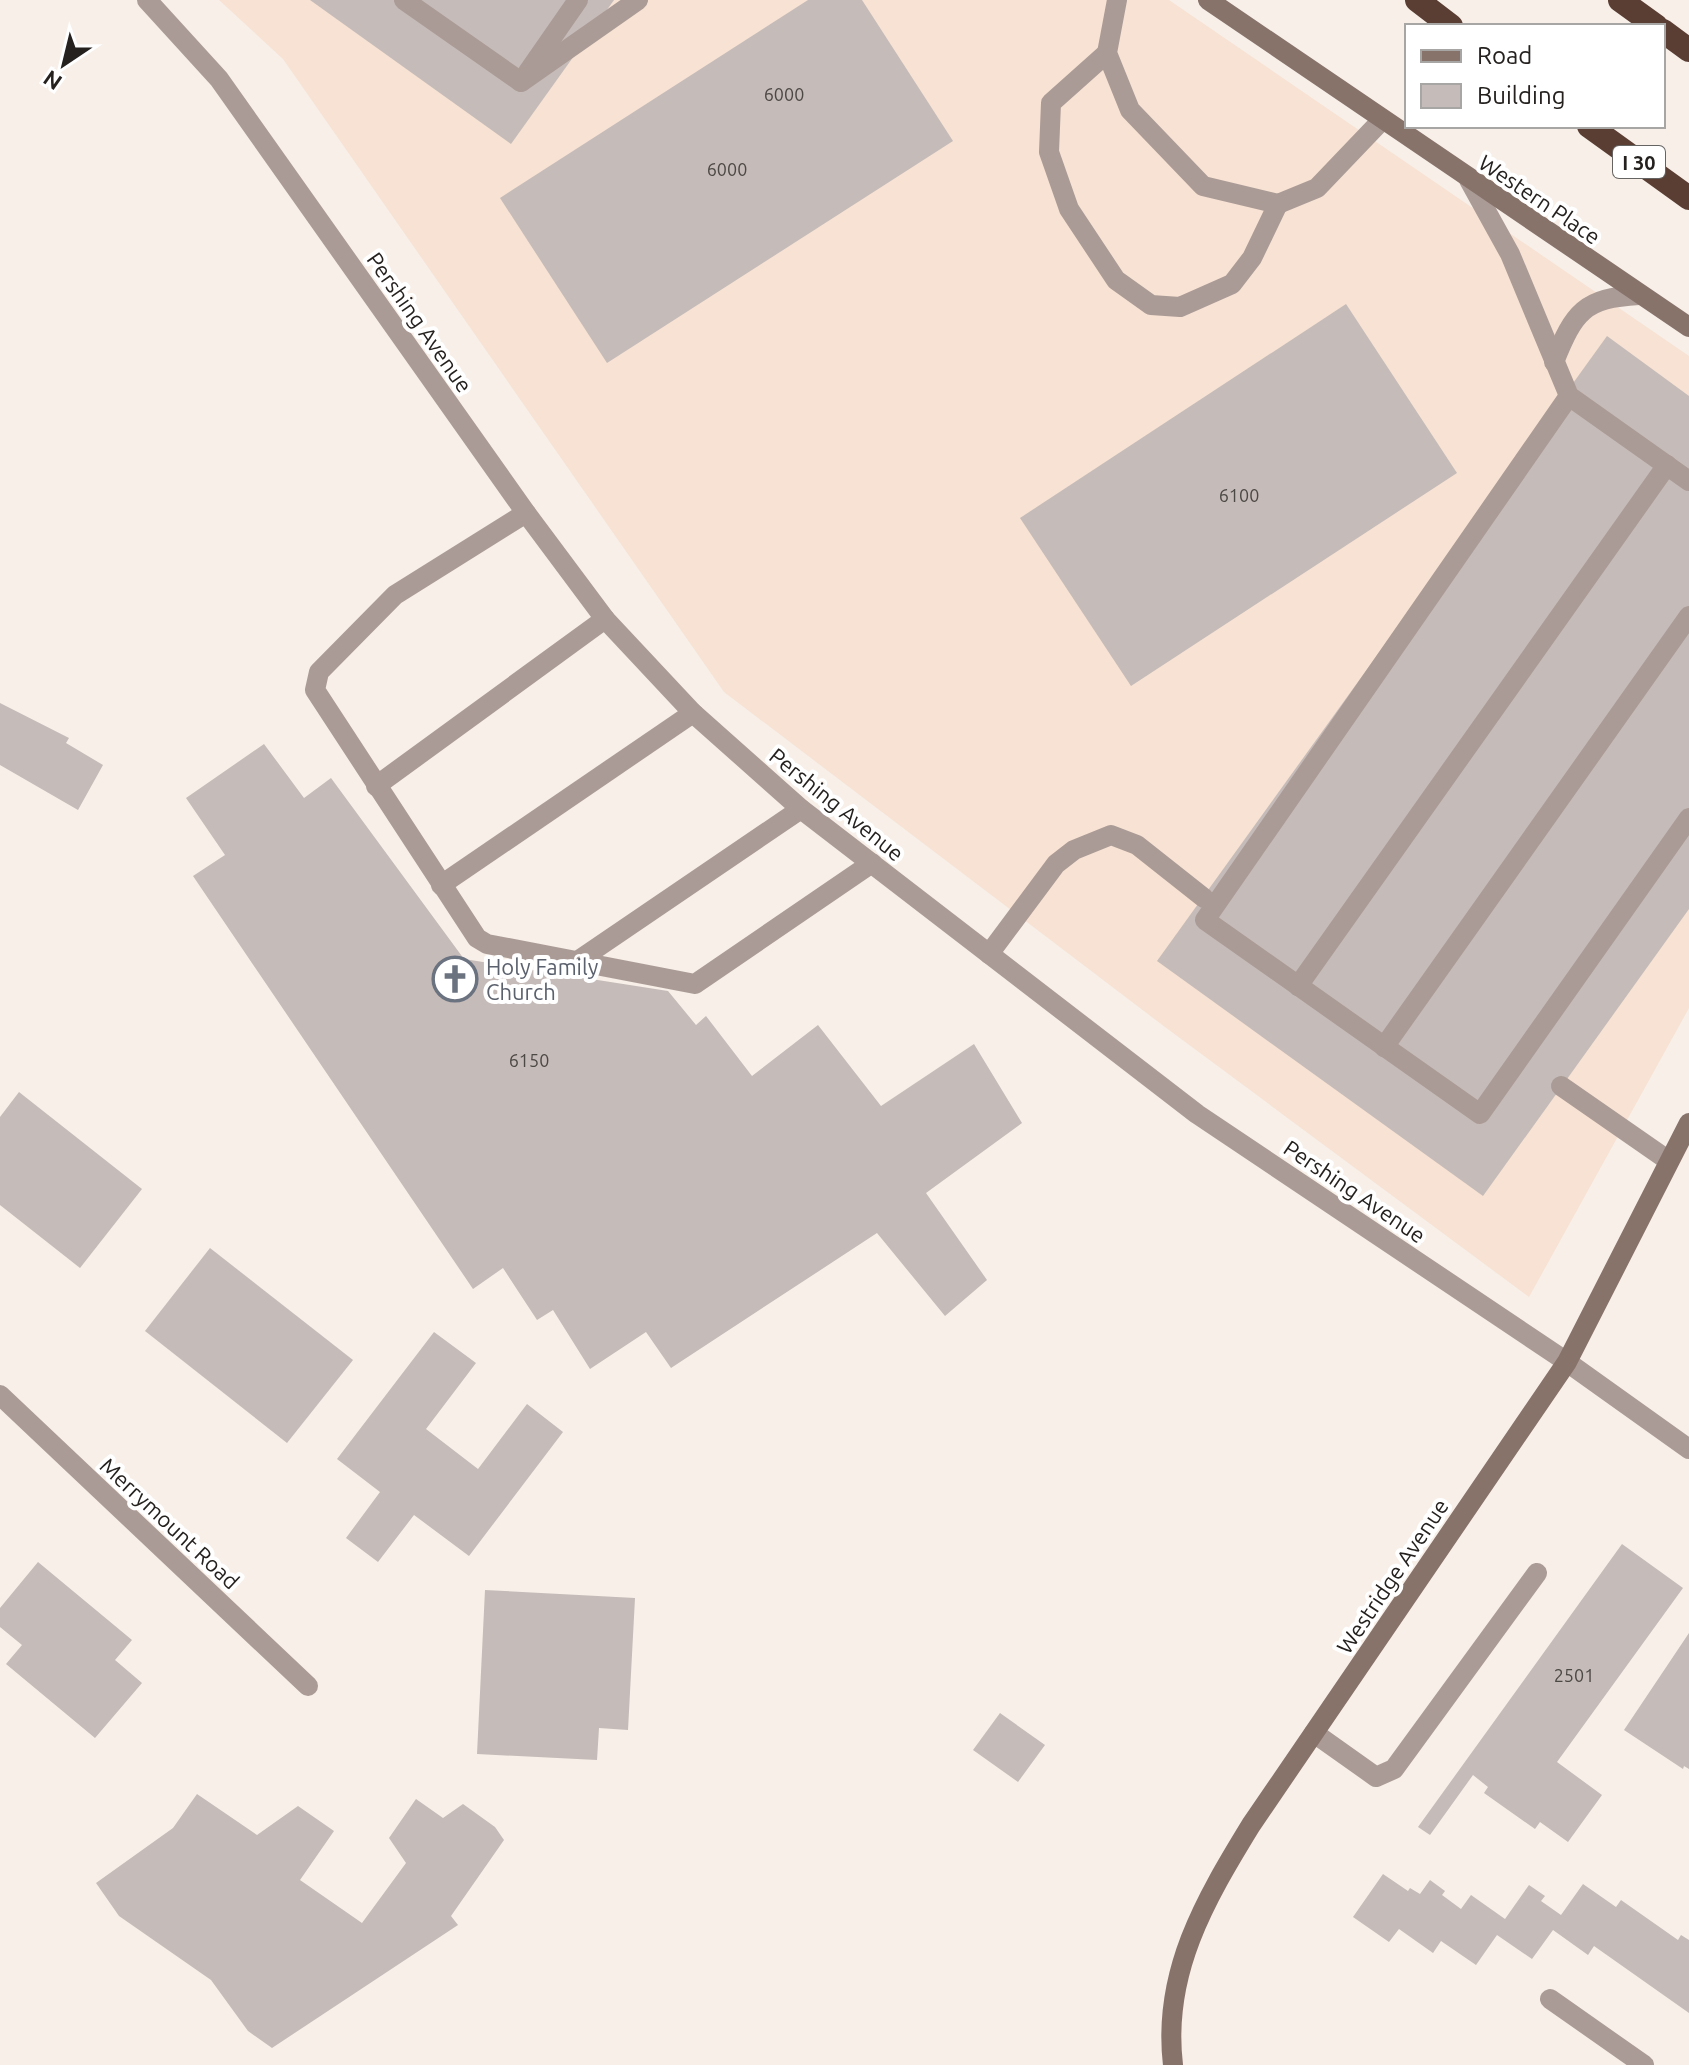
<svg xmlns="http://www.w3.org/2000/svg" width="1689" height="2065" viewBox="0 0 1689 2065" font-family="Ubuntu,sans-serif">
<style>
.commercial{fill:#f7e2d4}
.building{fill:#c5bbb8}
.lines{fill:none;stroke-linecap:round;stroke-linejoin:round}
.lane{stroke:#ab9b96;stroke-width:20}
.street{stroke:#ab9b96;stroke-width:20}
.secondary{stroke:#88736b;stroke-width:20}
.highway{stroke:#5a3e34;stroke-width:24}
.labels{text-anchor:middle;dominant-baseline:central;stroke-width:8;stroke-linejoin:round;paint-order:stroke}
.number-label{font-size:18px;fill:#4c4845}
.shield{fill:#fff;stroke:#666462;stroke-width:2}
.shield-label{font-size:20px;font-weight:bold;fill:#24211f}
.street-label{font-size:22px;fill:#24211f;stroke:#fff}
.worship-label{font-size:22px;fill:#5b616d;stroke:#fff;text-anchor:start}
</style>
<rect width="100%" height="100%" fill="#f7efe8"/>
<!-- commercial -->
<path class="commercial" d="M 219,0 L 1169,0 L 1689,356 L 1689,1008 L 1529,1297 L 1165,1027 L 724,692 L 283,59 Z"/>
<!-- building -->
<g class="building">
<path d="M 310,0 L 614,0 L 511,144 Z"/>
<path d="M 808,0 L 862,0 L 953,141 L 607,363 L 500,198 Z"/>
<path d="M 1346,304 L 1457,473 L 1131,686 L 1020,518 Z"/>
<path d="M 1607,336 L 1689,396 L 1689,909 L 1483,1196 L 1157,961 Z"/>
<path d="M 0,703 L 69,738 L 66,743 L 103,765 L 78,810 L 0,765 Z"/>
<path d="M 264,744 L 304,798 L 331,778 L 464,959 L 668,991 L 696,1025 L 706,1016 L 752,1076 L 818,1025 L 881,1106 L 974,1044 L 1022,1123 L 926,1193 L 987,1280 L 945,1316 L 877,1233 L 671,1368 L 646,1332 L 590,1369 L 553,1310 L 537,1320 L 503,1268 L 473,1289 L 193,876 L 225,855 L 186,798 Z"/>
<path d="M 19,1092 L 142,1189 L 80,1268 L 0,1205 L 0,1117 Z"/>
<path d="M 210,1248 L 353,1360 L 287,1443 L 145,1331 Z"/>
<path d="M 434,1332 L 476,1363 L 426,1429 L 478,1469 L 527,1404 L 563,1432 L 469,1556 L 414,1515 L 378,1562 L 346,1538 L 380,1492 L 337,1459 Z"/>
<path d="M 1622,1544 L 1683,1588 L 1557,1762 L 1602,1795 L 1568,1842 L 1540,1822 L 1535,1829 L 1484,1793 L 1488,1787 L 1473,1775 L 1430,1835 L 1418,1827 Z"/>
<path d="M 38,1562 L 132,1640 L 115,1660 L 142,1683 L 95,1738 L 6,1664 L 22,1645 L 0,1627 L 0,1608 Z"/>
<path d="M 485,1590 L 635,1598 L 628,1730 L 599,1728 L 597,1760 L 477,1754 Z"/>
<path d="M 1689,1633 L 1689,1769 L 1684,1766 L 1683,1769 L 1624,1730 Z"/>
<path d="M 1000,1713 L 1045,1745 L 1018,1782 L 973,1750 Z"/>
<path d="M 197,1794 L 257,1835 L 298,1806 L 334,1831 L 300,1880 L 362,1923 L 406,1863 L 389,1838 L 416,1799 L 443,1818 L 463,1804 L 495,1827 L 504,1840 L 451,1916 L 458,1925 L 272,2048 L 248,2031 L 211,1980 L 119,1916 L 96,1883 L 173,1828 Z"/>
<path d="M 1383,1874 L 1408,1891 L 1410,1888 L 1420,1894 L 1430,1880 L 1445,1891 L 1442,1895 L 1461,1909 L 1471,1895 L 1505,1919 L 1529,1885 L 1545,1896 L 1541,1901 L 1561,1915 L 1583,1884 L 1616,1907 L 1621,1900 L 1678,1940 L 1681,1935 L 1689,1940 L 1689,2013 L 1594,1946 L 1588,1955 L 1553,1930 L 1532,1959 L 1497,1935 L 1476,1965 L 1441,1941 L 1433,1953 L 1399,1929 L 1389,1942 L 1353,1917 Z"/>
</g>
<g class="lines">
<!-- lane -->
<g class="lane">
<path d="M 404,0 L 521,82"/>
<path d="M 1117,0 L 1107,53 L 1130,110 L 1203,186 L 1278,204 L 1317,188 L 1382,120"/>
<path d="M 1107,53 L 1051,103 L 1049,152 L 1069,209 L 1116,280 L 1151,305 L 1180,307 L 1232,284 L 1252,258 L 1278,204"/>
<path d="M 528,72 L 578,0"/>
<path d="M 521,82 L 638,0"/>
<path d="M 1469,180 L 1510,254 L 1567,391"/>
<path d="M 1554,362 C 1574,312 1584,298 1639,295"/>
<path d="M 1689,481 L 1569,396 L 1205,920 L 1480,1114 L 1689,818"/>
<path d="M 526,513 L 395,595 L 319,672 L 315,690 L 477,938 L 487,944 L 695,984 L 872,863"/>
<path d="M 376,786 L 605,619"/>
<path d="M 441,885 L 693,713"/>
<path d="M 989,954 L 1056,864 L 1074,850 L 1111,835 L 1137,845 L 1204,898"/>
<path d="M 576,962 L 801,809"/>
<path d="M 1298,986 L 1667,465"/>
<path d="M 1384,1047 L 1689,616"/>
<path d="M 1561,1086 L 1669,1161"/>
<path d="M 1314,1733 L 1376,1777 L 1394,1769 L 1537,1573"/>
<path d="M 1550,1999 L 1644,2065"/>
</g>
<!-- street -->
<g class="street">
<path d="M 147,0 L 219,79 L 526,513 L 605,619 L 693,713 L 801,809 L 1197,1114 L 1567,1362 L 1689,1449"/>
<path d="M 0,1395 L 308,1686"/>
</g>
<!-- secondary -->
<g class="secondary">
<path d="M 1208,0 L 1689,327"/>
<path d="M 1173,2065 C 1162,1973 1205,1900 1251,1825 L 1567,1362 L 1689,1123"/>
</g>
<!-- highway -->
<g class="highway">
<path d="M 1417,0 L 1451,26"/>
<path d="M 1620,0 L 1656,26"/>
<path d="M 1663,31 L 1689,50"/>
<path d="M 1589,126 L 1689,198"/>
</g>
</g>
<!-- icons -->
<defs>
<g id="church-ring" transform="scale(2.3)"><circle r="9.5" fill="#fff" stroke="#6b7280" stroke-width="1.5"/><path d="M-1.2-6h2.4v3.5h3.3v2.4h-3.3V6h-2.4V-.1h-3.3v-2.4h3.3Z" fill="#6b7280"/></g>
</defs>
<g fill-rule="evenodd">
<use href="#church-ring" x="455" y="979"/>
</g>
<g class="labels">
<!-- number labels -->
<g class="number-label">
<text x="784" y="94">6000</text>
<text x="727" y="169">6000</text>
<text x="1239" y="495">6100</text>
<text x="529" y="1060">6150</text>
<text x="1574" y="1675">2501</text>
</g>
<!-- shield labels -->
<rect class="shield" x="1613" y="146" width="52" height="32" rx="6"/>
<g class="shield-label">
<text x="1639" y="162">I 30</text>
</g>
<!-- street labels -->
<g class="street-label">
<text transform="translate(1540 199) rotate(34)">Western Place</text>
<text transform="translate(420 322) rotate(55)">Pershing Avenue</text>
<text transform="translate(837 804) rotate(39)">Pershing Avenue</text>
<text transform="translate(1355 1191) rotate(34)">Pershing Avenue</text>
<text transform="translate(170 1523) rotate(43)">Merrymount Road</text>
<text transform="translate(1392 1576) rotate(-56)">Westridge Avenue</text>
</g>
<!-- worship labels -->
<g class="worship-label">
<text x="486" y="966">Holy Family<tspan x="486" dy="25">Church</tspan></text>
</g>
</g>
<!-- legend -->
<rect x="1405" y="24" width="260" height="104" fill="#ffffff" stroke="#a7a6a5" stroke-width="2"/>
<rect x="1421" y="50" width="40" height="12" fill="#88736b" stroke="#a7a6a5" stroke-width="2"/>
<text x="1477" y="64" font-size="24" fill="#24211f">Road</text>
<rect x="1421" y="84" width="40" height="24" fill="#c5bbb8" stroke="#a7a6a5" stroke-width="2"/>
<text x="1477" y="104" font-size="24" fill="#24211f">Building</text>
<!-- north arrow -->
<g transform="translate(64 64) rotate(215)" stroke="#ffffff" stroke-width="6" paint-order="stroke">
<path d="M0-6L14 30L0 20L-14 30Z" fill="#24211f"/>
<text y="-12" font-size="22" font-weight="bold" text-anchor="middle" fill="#24211f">N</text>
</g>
</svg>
